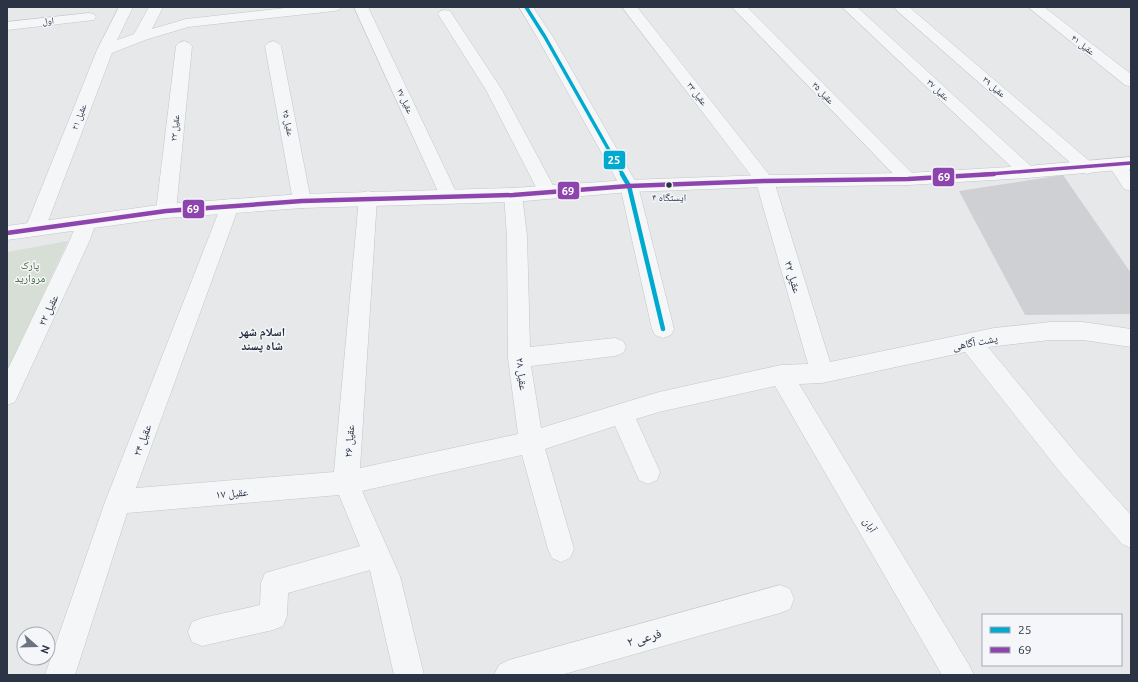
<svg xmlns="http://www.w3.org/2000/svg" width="1138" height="682" viewBox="0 0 1138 682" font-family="Ubuntu,'Noto Naskh Arabic',sans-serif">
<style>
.green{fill:#d6ded6}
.building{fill:#ced0d3}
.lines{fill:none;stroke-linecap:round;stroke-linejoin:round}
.minor-casing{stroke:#c4c6c8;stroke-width:1}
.major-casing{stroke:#c2c5c8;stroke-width:1}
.minor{fill:#f5f6f7;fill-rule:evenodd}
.major{fill:#f8f8f8;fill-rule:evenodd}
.bus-1-far1-casing{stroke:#f4f6f9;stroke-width:5.5}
.bus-1-casing{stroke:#f4f6f9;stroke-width:8}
.bus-2-far1-casing{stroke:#f4f6f9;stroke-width:5.5}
.bus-2-casing{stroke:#f4f6f9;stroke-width:8}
.bus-1-far1{stroke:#00a9ce;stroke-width:3.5}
.bus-1{stroke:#00a9ce;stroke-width:4.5}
.bus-2-far1{stroke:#8e44ad;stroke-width:3.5}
.bus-2{stroke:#8e44ad;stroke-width:4.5}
.bus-dot{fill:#2b3445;stroke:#f4f6f9;stroke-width:1.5}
.labels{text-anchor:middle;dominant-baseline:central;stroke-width:3;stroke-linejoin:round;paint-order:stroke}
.far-street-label{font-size:9px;fill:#2b3445;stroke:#f4f6f9}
.bus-label{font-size:10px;fill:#2b3445;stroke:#f4f6f9}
.park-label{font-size:11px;fill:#3f6138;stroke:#f4f6f9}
.street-label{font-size:11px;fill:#2b3445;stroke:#f4f6f9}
.neighbourhood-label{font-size:12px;font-weight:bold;fill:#1d2536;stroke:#f4f6f9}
.near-street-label{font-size:13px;fill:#2b3445;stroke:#f4f6f9}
.line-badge{stroke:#f4f6f9;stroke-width:1.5}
.badge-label{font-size:11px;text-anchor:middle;font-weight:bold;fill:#fff}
</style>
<rect width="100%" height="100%" fill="#e6e8ea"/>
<!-- green -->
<path class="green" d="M 68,241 L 7,371 L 7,252 Z"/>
<!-- building -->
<path class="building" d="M 1063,175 L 1131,273 L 1131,314 L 1025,315 L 959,191 Z"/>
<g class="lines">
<!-- minor casing -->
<g class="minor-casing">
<g id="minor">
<path d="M 119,7 L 133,7 L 117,40 L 134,34 L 149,7 L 163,7 L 152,29 L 186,19 L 294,7 L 341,7 L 339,10 L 334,11 L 188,27 L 145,40 L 112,53 L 45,229 L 42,234 L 35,236 L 28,234 L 25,229 L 97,50 Z"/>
<path d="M 354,7 L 368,7 L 458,196 L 456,201 L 449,203 L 442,201 L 440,196 Z"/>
<path d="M 519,7 L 533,7 L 553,37 L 638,186 L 674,329 L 671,335 L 663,338 L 655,335 L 652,329 L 620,186 L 537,37 Z"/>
<path d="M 622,7 L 637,7 L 774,181 L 830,362 L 994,328 L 1050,322 L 1083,322 L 1131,329 L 1131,347 L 1083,340 L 1050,340 L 988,347 L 1078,456 L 1131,515 L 1131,548 L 1122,544 L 1060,472 L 965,352 L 822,383 L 799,384 L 969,665 L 974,675 L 942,675 L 775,386 L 659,412 L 636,419 L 660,472 L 657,480 L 648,484 L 639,480 L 615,426 L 545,449 L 574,549 L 570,558 L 561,562 L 552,558 L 548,549 L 522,455 L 362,491 L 400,576 L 424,675 L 394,675 L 370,570 L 288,593 L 287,616 L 283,626 L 273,630 L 202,646 L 192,642 L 188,632 L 192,622 L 202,618 L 260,605 L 261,583 L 265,573 L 360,546 L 339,495 L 127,513 L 75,675 L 45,675 L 105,502 L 223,201 L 230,199 L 237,201 L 239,206 L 136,488 L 334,472 L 359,198 L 361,193 L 368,191 L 375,193 L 377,198 L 360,468 L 518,434 L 508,358 L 507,236 L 504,195 L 506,190 L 513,188 L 520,190 L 522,195 L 527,236 L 530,347 L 615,338 L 623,341 L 626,347 L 623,353 L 615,356 L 531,366 L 541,428 L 659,392 L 781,365 L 808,364 L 756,182 Z"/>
<path d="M 732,7 L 747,7 L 914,175 L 917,179 L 914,183 L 908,185 L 902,183 Z"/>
<path d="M 842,7 L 857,7 L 1033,168 L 1036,172 L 1033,176 L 1027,178 L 1021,176 Z"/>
<path d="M 893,7 L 909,7 L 1093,164 L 1096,168 L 1093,172 L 1087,174 L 1081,172 Z"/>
<path d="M 1028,7 L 1044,7 L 1131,74 L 1131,87 L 1125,85 Z"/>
<path d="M 445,10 L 450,11 L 502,90 L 556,191 L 554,196 L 547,197 L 540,196 L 538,191 L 486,90 L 438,14 L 440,11 Z"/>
<path d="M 89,13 L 94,14 L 96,17 L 94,20 L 7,30 L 7,22 Z"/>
<path d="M 184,41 L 189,43 L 192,46 L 176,211 L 173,216 L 166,218 L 159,216 L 156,211 L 176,46 L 179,43 Z"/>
<path d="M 273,41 L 278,43 L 281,46 L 311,201 L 309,206 L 302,208 L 295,206 L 293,201 L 265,46 L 268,43 Z"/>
<path d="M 1118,160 C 1133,164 1131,178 1131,191 L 1124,189 L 1109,166 L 1112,162 Z"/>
<path d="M 86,216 L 93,218 L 96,223 L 89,242 L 15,402 L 7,405 L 7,371 L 69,242 L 79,218 Z"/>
<path d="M 780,585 L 790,589 L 794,599 L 790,609 L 780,613 L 561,675 L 494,675 L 499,665 L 509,660 Z"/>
</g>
</g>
<!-- major casing -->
<g class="major-casing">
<path id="major" d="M 1131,157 L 1131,169 L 1027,178 L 908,185 L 765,187 L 629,192 L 513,202 L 302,208 L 166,218 L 7,240 L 7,226 L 166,204 L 302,194 L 513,188 L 629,180 L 765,175 L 908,173 L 1027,166 Z"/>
</g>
<!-- minor -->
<use href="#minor" class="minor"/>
<!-- major -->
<use href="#major" class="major"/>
<!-- bus-1-far1 casing -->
<g class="bus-1-far1-casing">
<path id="bus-1-far1" d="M 526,7 L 545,37 L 623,175"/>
</g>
<!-- bus-1 casing -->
<g class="bus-1-casing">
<path id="bus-1" d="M 622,174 L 629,186 L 663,329"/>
</g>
<!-- bus-2-far1 casing -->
<g class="bus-2-far1-casing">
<path id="bus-2-far1" d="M 977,175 L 1131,163"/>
</g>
<!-- bus-2 casing -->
<g class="bus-2-casing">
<path id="bus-2" d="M 7,233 L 166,211 L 302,201 L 513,195 L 629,186 L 765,181 L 908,179 L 994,174"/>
</g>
<!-- bus-1-far1 -->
<use href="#bus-1-far1" class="bus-1-far1"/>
<!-- bus-1 -->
<use href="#bus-1" class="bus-1"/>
<!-- bus-2-far1 -->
<use href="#bus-2-far1" class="bus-2-far1"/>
<!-- bus-2 -->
<use href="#bus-2" class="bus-2"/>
</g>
<!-- markers -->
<circle class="bus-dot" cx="669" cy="185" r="3.5"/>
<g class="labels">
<!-- far-street labels -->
<g class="far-street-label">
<text transform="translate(48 21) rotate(-6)">اول</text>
<text transform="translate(1083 45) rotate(38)">عقیل ۴۱</text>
<text transform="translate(994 87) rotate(41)">عقیل ۳۹</text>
<text transform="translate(938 90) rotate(43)">عقیل ۳۷</text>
<text transform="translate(823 93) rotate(46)">عقیل ۳۵</text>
<text transform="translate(697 94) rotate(52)">عقیل ۳۳</text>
<text transform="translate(405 101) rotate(65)">عقیل ۲۷</text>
<text transform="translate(79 117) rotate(-69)">عقیل ۲۱</text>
<text transform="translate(288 123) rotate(79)">عقیل ۲۵</text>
<text transform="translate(175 128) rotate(-84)">عقیل ۲۳</text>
</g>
<!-- bus labels -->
<g class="bus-label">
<text x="669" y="197">ایستگاه ۴</text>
</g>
<!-- park labels -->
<g class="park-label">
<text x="30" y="265">پارک<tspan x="30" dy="13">مروارید</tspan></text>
</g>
<!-- street labels -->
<g class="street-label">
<text transform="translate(793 277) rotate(73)">عقیل ۳۲</text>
<text transform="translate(48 310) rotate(-65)">عقیل ۲۲</text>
<text transform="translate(975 342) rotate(-11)">پشت آگاهی</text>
<text transform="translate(522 374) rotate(83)">۲۸ عقیل</text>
<text transform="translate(142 440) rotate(-69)">عقیل ۲۴</text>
<text transform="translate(349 441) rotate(-86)">عقیل ۲۶</text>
<text transform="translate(232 493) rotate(-5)">عقیل ۱۷</text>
<text transform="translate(870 525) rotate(59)">آبان</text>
</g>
<!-- neighbourhood labels -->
<g class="neighbourhood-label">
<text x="262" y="331">اسلام شهر<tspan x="262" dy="14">شاه پسند</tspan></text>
</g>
<!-- near-street labels -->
<g class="near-street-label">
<text transform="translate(644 637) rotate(-16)">فرعی ۲</text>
</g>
</g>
<g class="line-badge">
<rect x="603" y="150" width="23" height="20" rx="4" fill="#00a9ce"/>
<rect x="932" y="167" width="23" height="20" rx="4" fill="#8e44ad"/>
<rect x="557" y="181" width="23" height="19" rx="4" fill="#8e44ad"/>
<rect x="182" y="199" width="23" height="20" rx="4" fill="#8e44ad"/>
</g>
<g class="badge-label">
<text x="614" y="164">25</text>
<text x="944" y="181">69</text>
<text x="568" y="195">69</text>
<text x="193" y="213">69</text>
</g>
<!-- border -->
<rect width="1138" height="682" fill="none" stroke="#2b3445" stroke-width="16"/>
<!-- legend -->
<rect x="982" y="614" width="140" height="52" fill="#f4f6f9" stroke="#a4a8b1"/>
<rect x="990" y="627" width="20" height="6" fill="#00a9ce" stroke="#a4a8b1"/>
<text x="1018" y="634" font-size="12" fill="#2b3445">25</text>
<rect x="990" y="647" width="20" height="6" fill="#8e44ad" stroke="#a4a8b1"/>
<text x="1018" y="654" font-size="12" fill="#2b3445">69</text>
<!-- north arrow -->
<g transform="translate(36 646) rotate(110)"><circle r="19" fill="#f4f6f9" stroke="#a4a8b1"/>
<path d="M0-3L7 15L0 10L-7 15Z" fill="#6c737f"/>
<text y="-6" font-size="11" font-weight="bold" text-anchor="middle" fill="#2b3445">N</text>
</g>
</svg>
